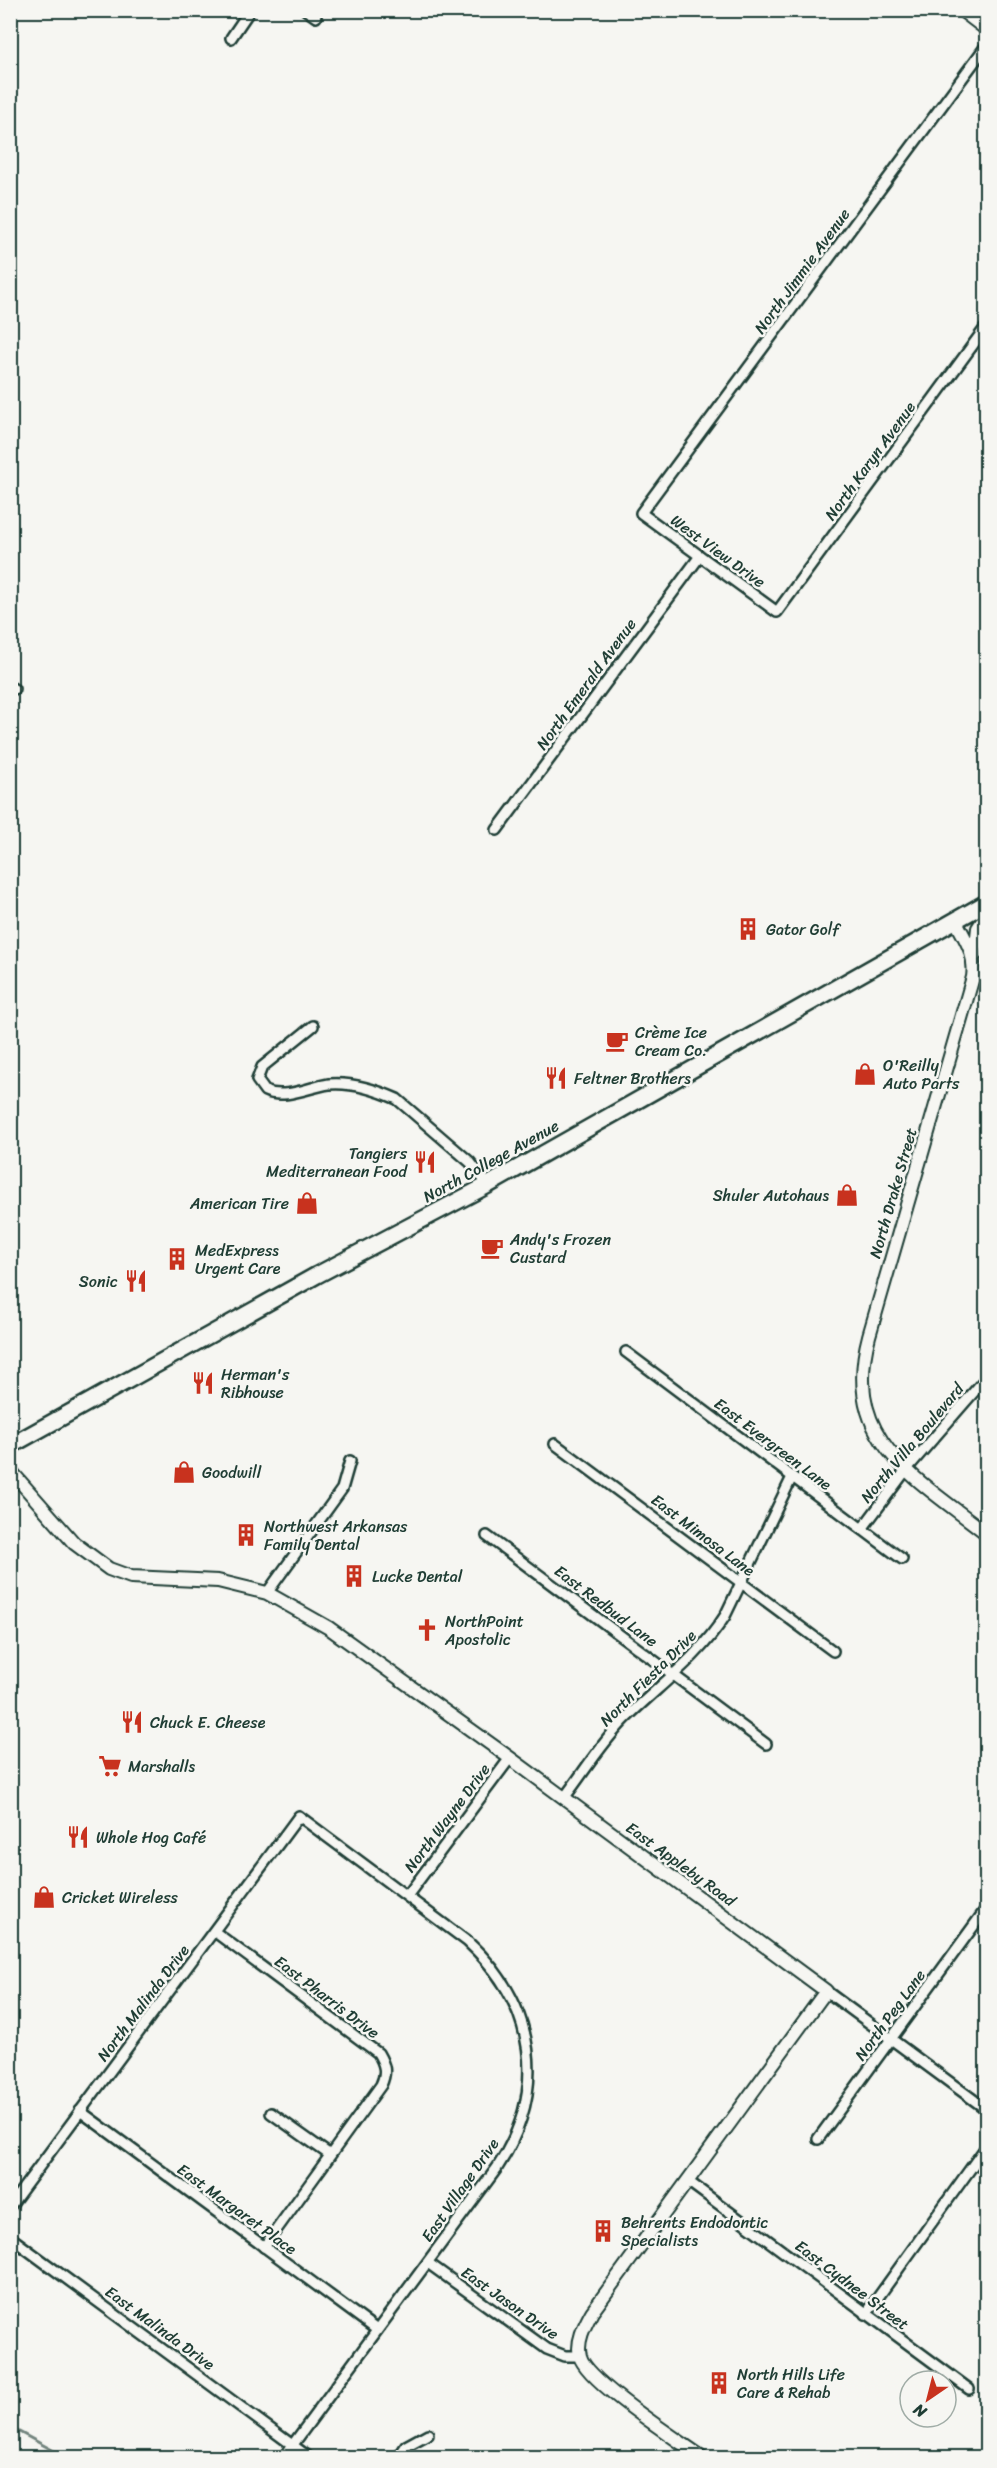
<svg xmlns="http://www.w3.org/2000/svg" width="997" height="2468" viewBox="0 0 997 2468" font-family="Sriracha,sans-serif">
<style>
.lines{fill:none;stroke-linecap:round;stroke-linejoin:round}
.stream{stroke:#72847d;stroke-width:3}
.minor-casing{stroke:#1f3d34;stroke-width:14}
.tertiary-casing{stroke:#1f3d34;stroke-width:16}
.primary-casing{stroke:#1f3d34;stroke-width:20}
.minor{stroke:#f6f6f2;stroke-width:9}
.tertiary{stroke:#f6f6f2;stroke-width:12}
.primary{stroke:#f6f6f2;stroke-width:15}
.labels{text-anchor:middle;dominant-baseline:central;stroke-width:5;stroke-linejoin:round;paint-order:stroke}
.street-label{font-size:16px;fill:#1f3d34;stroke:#f6f6f2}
.poi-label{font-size:16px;fill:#1f3d34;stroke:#f6f6f2;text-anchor:start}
</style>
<rect width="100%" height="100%" fill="#f6f6f2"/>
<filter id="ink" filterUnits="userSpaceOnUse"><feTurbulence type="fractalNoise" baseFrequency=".0167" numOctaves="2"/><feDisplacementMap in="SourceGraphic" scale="12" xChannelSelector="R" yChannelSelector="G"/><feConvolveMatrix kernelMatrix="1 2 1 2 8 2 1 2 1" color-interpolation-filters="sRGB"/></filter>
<g filter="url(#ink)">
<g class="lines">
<!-- stream -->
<path class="stream" d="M 10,2427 L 67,2458"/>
<!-- minor casing -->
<g class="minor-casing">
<g id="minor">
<path d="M 306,10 L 316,17"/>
<path d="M 231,38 L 250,10"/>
<path d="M 986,46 L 641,513 L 777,612 L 986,327"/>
<path d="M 10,687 L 14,689"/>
<path d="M 497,830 L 700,556"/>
<path d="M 313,1026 L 262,1067 L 257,1080 L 265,1091 C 284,1100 309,1087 329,1084 C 352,1082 377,1090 397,1099 L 470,1162 L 488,1185"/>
<path d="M 626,1352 L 902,1559"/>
<path d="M 555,1444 L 833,1651"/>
<path d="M 862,1529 L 906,1470 L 986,1378"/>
<path d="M 487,1536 L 766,1744"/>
<path d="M 267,1593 L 342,1489 L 350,1461"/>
<path d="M 564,1798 C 584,1772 602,1742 626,1718 C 661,1684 699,1657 725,1616 L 792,1477"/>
<path d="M 407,1896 L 510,1758"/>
<path d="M 215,1932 L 378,2053 C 385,2065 387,2072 381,2085 L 264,2247"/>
<path d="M 826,1991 L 986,2109"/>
<path d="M 80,2111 L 377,2330"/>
<path d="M 271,2113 L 330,2155"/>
<path d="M 818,2139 L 986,1909"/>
<path d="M 689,2182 L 969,2389"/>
<path d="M 10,2206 L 299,1816 L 468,1942 C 536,2005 549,2089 497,2168 L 283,2458"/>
<path d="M 10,2237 L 310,2458"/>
<path d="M 428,2263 L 547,2349 L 565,2356 L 580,2356"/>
<path d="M 866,2314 L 986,2147"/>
<path d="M 398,2458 L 406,2446 L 428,2434"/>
</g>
</g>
<!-- tertiary casing -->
<g class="tertiary-casing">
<g id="tertiary">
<path d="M 961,10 L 986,29"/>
<path d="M 955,920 C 966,940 976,954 973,977 L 869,1336 C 841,1440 915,1477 986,1533"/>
<path d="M 975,955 L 978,928 L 986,916"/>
<path d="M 10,1470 L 74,1543 L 109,1569 L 131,1577 L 218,1581 L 267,1593 L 329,1628 L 510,1758 L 826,1991 L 592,2312 C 585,2325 576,2341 580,2356 C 586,2381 678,2440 703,2458"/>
</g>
</g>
<!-- primary casing -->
<g class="primary-casing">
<path id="primary" d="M 10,1446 L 317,1275 L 488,1185 L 986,903"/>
</g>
<!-- minor -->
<use href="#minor" class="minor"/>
<!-- tertiary -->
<use href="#tertiary" class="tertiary"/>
<!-- primary -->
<use href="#primary" class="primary"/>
</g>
</g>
<!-- icons -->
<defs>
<g id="building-bare" transform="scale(1.8)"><path d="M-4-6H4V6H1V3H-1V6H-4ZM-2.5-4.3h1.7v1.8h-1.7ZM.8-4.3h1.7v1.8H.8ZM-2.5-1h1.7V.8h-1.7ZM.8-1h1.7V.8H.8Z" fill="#c8321e" stroke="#f6f6f2" stroke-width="2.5" paint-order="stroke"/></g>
<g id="cafe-bare" transform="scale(1.8)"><path d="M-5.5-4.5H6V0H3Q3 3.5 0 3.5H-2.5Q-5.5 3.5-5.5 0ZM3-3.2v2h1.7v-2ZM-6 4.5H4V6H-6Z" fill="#c8321e" stroke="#f6f6f2" stroke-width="2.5" paint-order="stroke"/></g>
<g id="shop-bare" transform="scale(1.8)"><path d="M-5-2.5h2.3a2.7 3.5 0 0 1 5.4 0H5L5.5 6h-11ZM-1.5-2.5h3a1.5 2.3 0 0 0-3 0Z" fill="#c8321e" stroke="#f6f6f2" stroke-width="2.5" paint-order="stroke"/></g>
<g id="restaurant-bare" transform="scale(1.8)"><path d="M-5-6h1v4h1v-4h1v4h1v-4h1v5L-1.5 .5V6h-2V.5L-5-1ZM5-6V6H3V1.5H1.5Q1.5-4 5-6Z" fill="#c8321e" stroke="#f6f6f2" stroke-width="2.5" paint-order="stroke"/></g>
<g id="church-bare" transform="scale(1.8)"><path d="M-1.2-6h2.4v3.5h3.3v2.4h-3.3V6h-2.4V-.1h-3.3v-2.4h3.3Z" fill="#c8321e" stroke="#f6f6f2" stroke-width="2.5" paint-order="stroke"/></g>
<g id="supermarket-bare" transform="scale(1.8)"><path d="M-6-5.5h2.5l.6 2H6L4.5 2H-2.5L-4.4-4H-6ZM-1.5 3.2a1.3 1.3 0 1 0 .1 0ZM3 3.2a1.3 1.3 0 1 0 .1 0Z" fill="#c8321e" stroke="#f6f6f2" stroke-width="2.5" paint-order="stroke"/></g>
</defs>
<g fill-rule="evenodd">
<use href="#building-bare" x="748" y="929"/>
<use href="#cafe-bare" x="617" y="1041"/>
<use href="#shop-bare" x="865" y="1074"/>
<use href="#restaurant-bare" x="556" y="1078"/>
<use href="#restaurant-bare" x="425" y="1162"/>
<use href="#shop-bare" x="847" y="1195"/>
<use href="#shop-bare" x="307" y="1203"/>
<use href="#cafe-bare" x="492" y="1248"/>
<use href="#building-bare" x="177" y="1259"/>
<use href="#restaurant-bare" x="136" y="1281"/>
<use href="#restaurant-bare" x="203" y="1383"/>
<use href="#shop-bare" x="184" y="1472"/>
<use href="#building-bare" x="246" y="1535"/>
<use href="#building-bare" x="354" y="1576"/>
<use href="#church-bare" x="427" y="1630"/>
<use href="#restaurant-bare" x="132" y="1722"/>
<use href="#supermarket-bare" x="110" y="1766"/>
<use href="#restaurant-bare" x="78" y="1837"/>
<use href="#shop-bare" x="44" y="1897"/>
<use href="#building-bare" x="603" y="2231"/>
<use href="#building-bare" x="719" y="2383"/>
</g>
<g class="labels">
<!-- street labels -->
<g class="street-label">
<text transform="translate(802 271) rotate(-54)">North Jimmie Avenue</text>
<text transform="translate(870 461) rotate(-54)">North Karyn Avenue</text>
<text transform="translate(718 551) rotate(36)">West View Drive</text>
<text transform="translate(586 684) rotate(-54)">North Emerald Avenue</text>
<text transform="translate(491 1161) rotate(-29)">North College Avenue</text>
<text transform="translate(893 1193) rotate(-74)">North Drake Street</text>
<text transform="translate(912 1443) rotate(-50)">North Villa Boulevard</text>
<text transform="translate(773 1444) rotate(37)">East Evergreen Lane</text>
<text transform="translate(703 1535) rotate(37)">East Mimosa Lane</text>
<text transform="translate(606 1606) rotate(37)">East Redbud Lane</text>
<text transform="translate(648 1678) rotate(-45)">North Fiesta Drive</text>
<text transform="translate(447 1818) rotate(-53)">North Wayne Drive</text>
<text transform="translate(681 1864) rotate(36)">East Appleby Road</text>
<text transform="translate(327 1997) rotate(37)">East Pharris Drive</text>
<text transform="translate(143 2003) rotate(-53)">North Malinda Drive</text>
<text transform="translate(890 2015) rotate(-54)">North Peg Lane</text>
<text transform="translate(460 2190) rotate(-55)">East Village Drive</text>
<text transform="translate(237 2209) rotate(36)">East Margaret Place</text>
<text transform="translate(852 2285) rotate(37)">East Cydnee Street</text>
<text transform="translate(510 2303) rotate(35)">East Jason Drive</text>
<text transform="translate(160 2328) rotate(36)">East Malinda Drive</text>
</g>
<!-- poi labels -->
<g class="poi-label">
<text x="766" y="929">Gator Golf</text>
<text x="635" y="1032">Crème Ice<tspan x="635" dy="18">Cream Co.</tspan></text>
<text x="883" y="1065">O'Reilly<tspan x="883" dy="18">Auto Parts</tspan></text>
<text x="574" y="1078">Feltner Brothers</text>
<text x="407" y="1153" text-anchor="end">Tangiers<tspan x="407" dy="18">Mediterranean Food</tspan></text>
<text x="829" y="1195" text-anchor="end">Shuler Autohaus</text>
<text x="289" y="1203" text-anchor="end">American Tire</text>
<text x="510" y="1239">Andy's Frozen<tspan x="510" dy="18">Custard</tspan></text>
<text x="195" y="1250">MedExpress<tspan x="195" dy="18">Urgent Care</tspan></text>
<text x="118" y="1281" text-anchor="end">Sonic</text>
<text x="221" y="1374">Herman's<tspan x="221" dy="18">Ribhouse</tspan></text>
<text x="202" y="1472">Goodwill</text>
<text x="264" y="1526">Northwest Arkansas<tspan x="264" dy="18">Family Dental</tspan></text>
<text x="372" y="1576">Lucke Dental</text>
<text x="445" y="1621">NorthPoint<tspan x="445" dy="18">Apostolic</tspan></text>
<text x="150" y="1722">Chuck E. Cheese</text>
<text x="128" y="1766">Marshalls</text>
<text x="96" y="1837">Whole Hog Café</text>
<text x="62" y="1897">Cricket Wireless</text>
<text x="621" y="2222">Behrents Endodontic<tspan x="621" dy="18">Specialists</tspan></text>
<text x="737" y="2374">North Hills Life<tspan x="737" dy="18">Care &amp; Rehab</tspan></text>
</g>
</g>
<!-- margin -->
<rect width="997" height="2468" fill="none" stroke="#f6f6f2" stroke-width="36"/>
<rect x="18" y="18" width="961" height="2432" fill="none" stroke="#1f3d34" stroke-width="2" filter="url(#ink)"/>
<!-- north arrow -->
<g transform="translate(928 2399) rotate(215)"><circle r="28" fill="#f6f6f2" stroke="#a0aca6" stroke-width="1.5"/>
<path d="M0-4.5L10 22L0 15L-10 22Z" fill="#c8321e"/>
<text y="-9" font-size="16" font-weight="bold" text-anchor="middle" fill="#1f3d34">N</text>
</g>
</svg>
